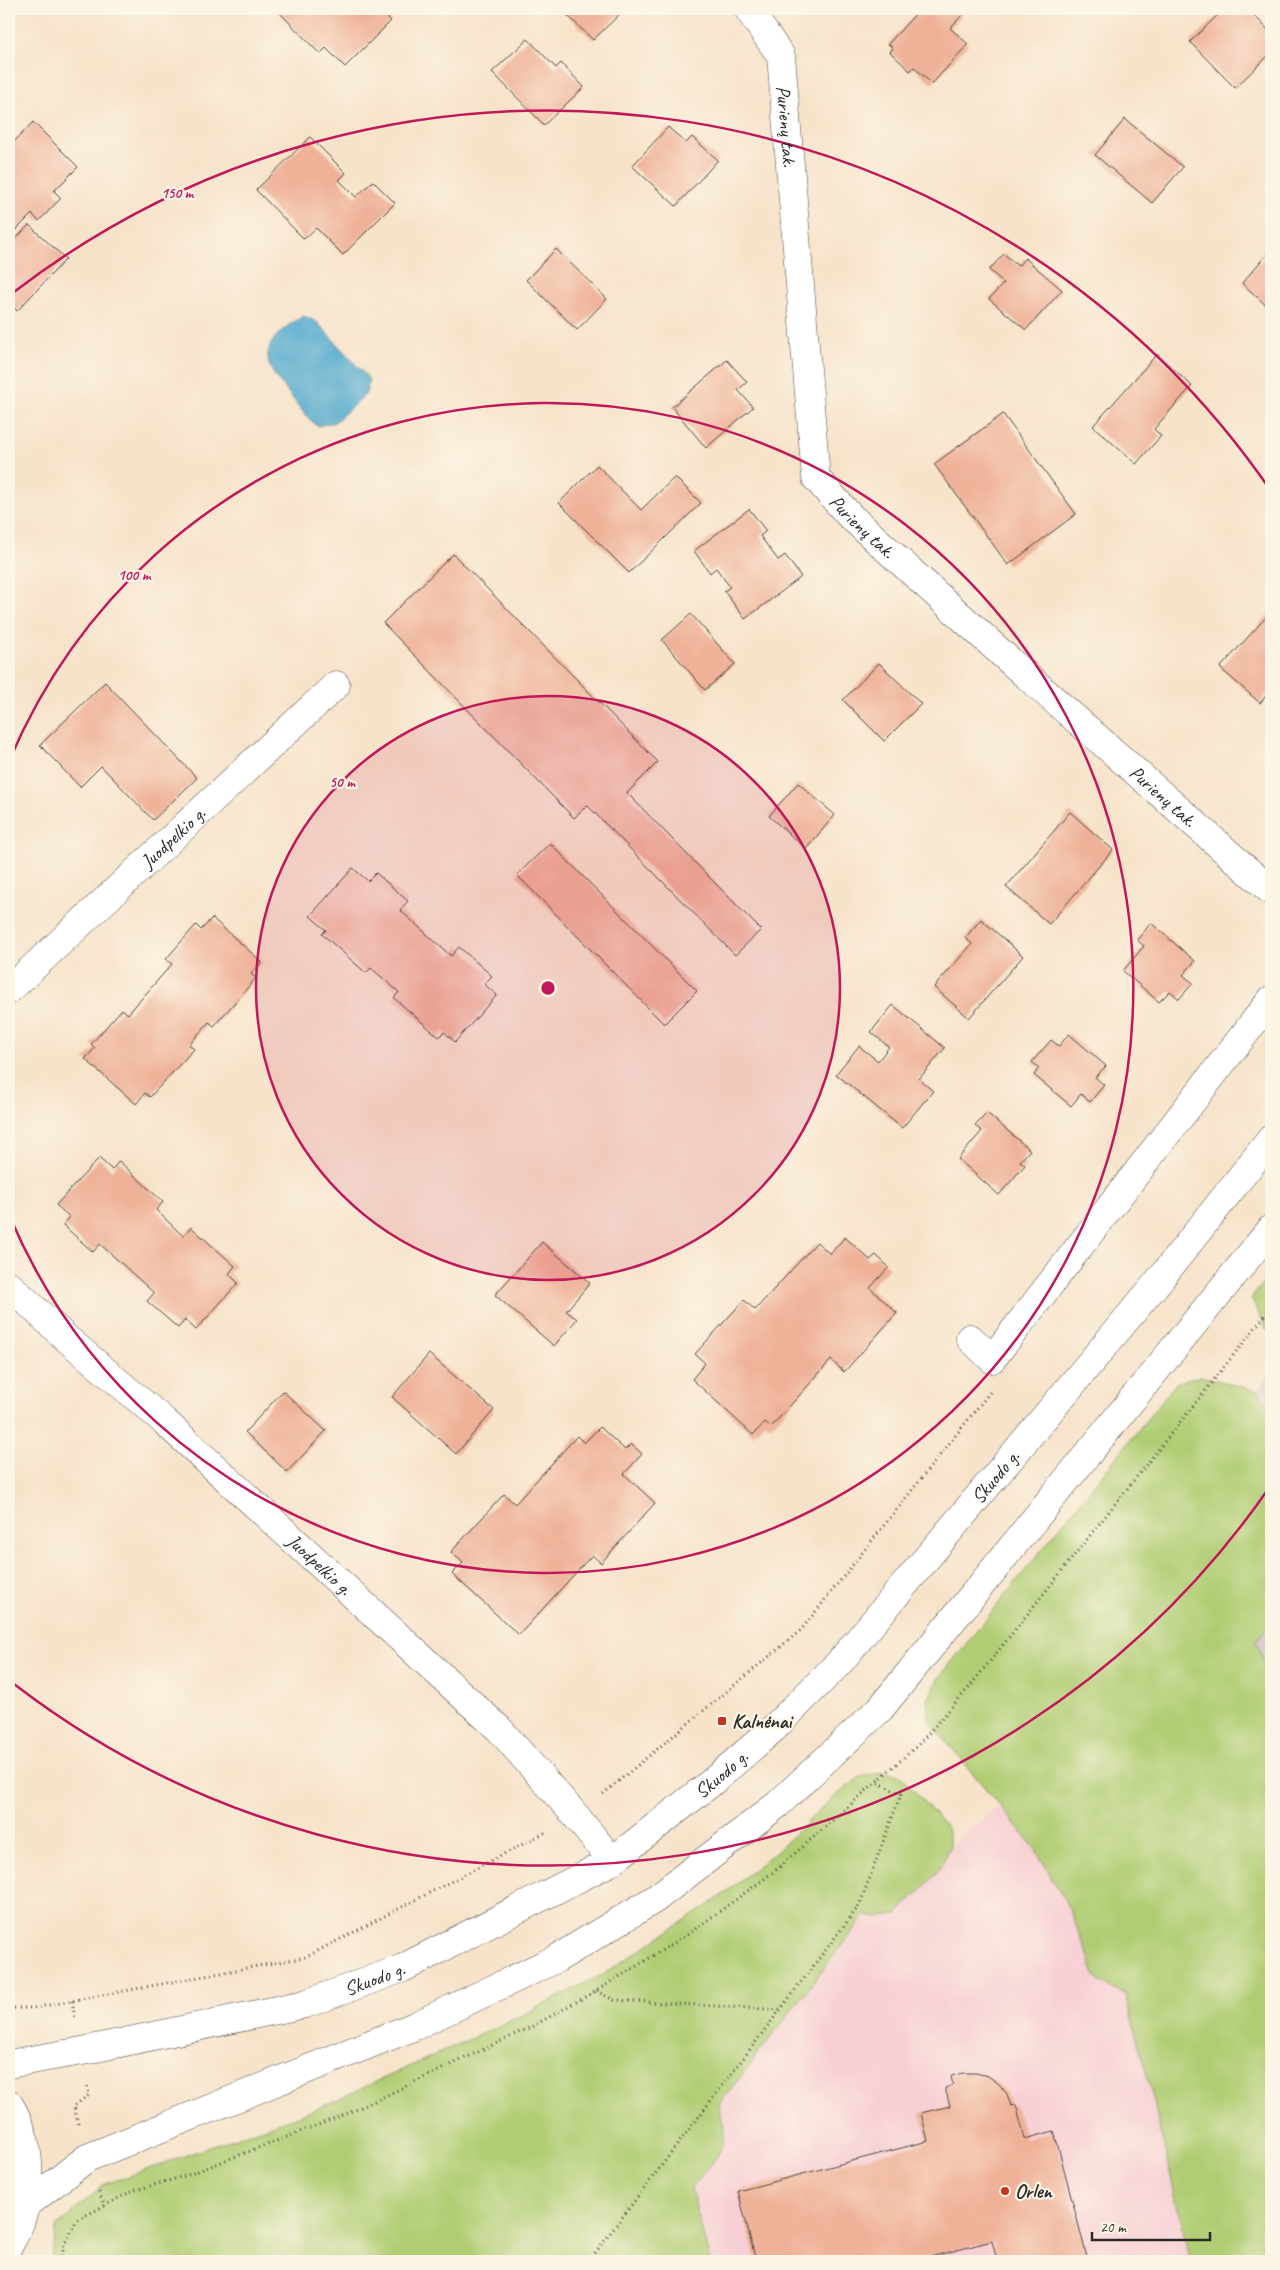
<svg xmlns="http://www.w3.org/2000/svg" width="1280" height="2270" font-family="Caveat,sans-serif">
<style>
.built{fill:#f7cfd4}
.industrial{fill:#d2bdc8}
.green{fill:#b0cd73;stroke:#6e7c4f}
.water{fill:#50a8cd;stroke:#3e6a7c}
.building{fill:#efb299}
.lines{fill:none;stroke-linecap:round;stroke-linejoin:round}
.minor-casing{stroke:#4a4743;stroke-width:29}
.major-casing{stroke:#4a4743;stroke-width:29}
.path{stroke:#4a4743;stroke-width:3;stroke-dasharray:1 4;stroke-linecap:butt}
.minor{stroke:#fff;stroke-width:28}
.major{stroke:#fff;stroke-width:28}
.ring{fill:none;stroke:#c2185b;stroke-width:2.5}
.poi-dot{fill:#c8321e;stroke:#fcf5e5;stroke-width:2}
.labels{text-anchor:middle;stroke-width:4.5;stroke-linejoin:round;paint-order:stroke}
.street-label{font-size:20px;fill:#2b2b2b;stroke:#fcf5e5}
.poi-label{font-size:20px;font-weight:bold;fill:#2b2b2b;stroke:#fcf5e5;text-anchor:start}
.centre{fill:#c2185b;stroke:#fcf5e5;stroke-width:2.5}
.ring-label{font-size:15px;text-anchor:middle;font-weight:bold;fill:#c2185b;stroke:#fcf5e5;stroke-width:4.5;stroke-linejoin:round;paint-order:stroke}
</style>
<rect width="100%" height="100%" fill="#fcf5e5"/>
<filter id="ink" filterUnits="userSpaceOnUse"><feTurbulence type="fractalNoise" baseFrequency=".02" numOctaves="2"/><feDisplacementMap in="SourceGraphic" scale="10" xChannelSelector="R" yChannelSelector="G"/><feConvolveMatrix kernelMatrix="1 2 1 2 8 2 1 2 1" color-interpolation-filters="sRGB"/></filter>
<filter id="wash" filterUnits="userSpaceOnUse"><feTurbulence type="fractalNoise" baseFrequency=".0096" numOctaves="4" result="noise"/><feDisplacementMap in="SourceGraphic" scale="20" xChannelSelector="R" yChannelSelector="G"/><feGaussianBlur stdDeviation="1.12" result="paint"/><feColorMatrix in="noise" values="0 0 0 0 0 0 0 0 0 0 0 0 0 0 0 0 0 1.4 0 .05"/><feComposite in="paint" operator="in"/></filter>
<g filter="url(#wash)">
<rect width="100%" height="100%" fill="#f7e3ca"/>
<path class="built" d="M999 1805 1035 1848 1069 1908 1094 1971 1100 1982 1125 1994 1152 2094 1190 2261H710L691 2189 722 2149 725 2136 724 2121 718 2107 865 1914 881 1917 939 1871 950 1847Z"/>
<path class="industrial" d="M1271 1373V1410L1258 1391Z
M1271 1622V1676L1256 1641Z"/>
<path class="green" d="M1271 1273V1331L1266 1328 1251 1299Z
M1201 1376 1258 1391 1271 1410V1622L1256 1641 1271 1676V2261H1190L1152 2094 1125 1994 1100 1982 1094 1971 1069 1908 1035 1848 929 1721 927 1702 938 1679 1176 1383Z
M883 1772 900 1775 947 1828 950 1847 939 1871 897 1914 881 1917 865 1915 718 2106C734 2150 716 2155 691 2189L710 2261H51L56 2228 103 2185 314 2110 525 2014 603 1974 716 1900 774 1853 833 1798 860 1777Z"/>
<path class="water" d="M304 316 317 322 369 379 366 394 335 422 317 426C305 416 296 403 287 391 279 381 268 370 268 357 267 338 290 323 304 316Z"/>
<g id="blocks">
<path class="building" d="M276 9H379L391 21 345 67 326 48 320 54Z
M561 9H625L593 40Z
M920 9H959L964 13 950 28 968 44 932 84 914 67 910 71 890 52 893 48 888 44Z
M1224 9H1248L1271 33V53L1235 88 1190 42Z
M528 39 556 68 561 63 584 87 544 125 492 72Z
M1125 119 1183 167 1152 203 1095 155Z
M33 122 78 167 54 191 61 198 39 221 32 214 9 237V139L13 143Z
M668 127 686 143 692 137 718 160 676 206 632 166Z
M310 137 346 173 339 180 356 197 373 181 395 203 343 255 316 228 304 239 256 190Z
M29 225 66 259 17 311 9 303V246Z
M556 249 607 299 577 330 526 280Z
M1004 254 1018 266 1025 258 1062 290 1026 330 989 299 1004 283 989 270Z
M1267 254 1271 258V310L1242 283Z
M1157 354 1192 386 1154 429 1161 436 1136 464 1093 426Z
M727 360 747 382 738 390 753 407 706 448 672 407Z
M1003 414 1076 514 1008 565 934 464Z
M597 465 641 510 675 477 701 503 629 573 559 503Z
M749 509 766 531 760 536 778 560 785 555 801 577 745 619 724 591 730 587 716 568 710 573 694 551Z
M453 554 658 762 627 793 761 930 735 955 587 805 574 818 383 623Z
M691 614 735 664 705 690 662 640Z
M1268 615 1271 618V690L1260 703 1220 668Z
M879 663 921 704 884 741 843 700Z
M105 682 197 778 153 820 101 766 80 787 40 745Z
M798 783 835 815 806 849 769 816Z
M1070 812 1113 850 1049 924 1006 887Z
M550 843 697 991 664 1024 517 875Z
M353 868 368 881 376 873 408 901 400 910 451 956 459 947 492 976 484 984 497 995 455 1042 444 1032 439 1037 394 998 399 992 371 968 366 973 322 934 326 930 310 916Z
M212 918 262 962 251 974 256 978 214 1026 209 1022 189 1045 194 1049 150 1097 145 1093 136 1104 85 1059 95 1048 91 1044 122 1009 128 1014 172 964 166 959 196 925 201 930Z
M981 919 1023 956 969 1018 934 987 972 944 965 938Z
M1151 923 1195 961 1183 975 1193 983 1179 999 1170 991 1159 1002 1123 971 1144 946 1137 940Z
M893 1005 945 1048 919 1079 933 1091 902 1128 836 1074 859 1046 878 1061 889 1047 871 1032Z
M1069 1034 1106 1066 1095 1077 1104 1085 1090 1102 1081 1094 1071 1106 1034 1075 1039 1068 1032 1062 1051 1040 1059 1046Z
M987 1113 1030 1150 1020 1161 1025 1165 999 1195 958 1159 982 1131 975 1126Z
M99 1158 112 1170 119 1161 163 1202 156 1210 183 1236 191 1227 235 1266 229 1274 238 1283 196 1330 185 1320 178 1328 147 1301 154 1293 100 1244 93 1252 63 1225 70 1217 56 1205Z
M845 1237 870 1260 876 1255 889 1267 870 1288 897 1313 844 1372 831 1360 771 1427 765 1422 753 1435 692 1379 705 1363 695 1354 744 1300 755 1310 817 1242 830 1254Z
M542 1242 590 1283 566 1311 577 1319 554 1346 495 1295Z
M429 1354 494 1410 456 1454 392 1397Z
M283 1391 326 1431 287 1472 245 1432Z
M600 1427 625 1450 631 1444 642 1454 624 1474 655 1503 601 1563 592 1555 519 1635 452 1574 463 1563 451 1552 504 1494 515 1504 577 1436 584 1443Z
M963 2073H976L988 2076 999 2084 1007 2094 1011 2106 1016 2105 1025 2139 1054 2131 1088 2261H997L992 2241 915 2261H756L738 2191 928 2141 921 2113 950 2106 945 2088 953 2085 951 2076Z"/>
</g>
</g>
<g filter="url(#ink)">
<use href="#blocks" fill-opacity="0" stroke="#4a4743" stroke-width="1"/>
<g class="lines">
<defs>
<g id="minor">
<path id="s1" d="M748 9 781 56 816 478 849 515 1010 661 1271 891"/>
<path id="s2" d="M9 990 336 685"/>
<path id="s3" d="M9 1285 66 1338 164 1421 499 1729 576 1816 612 1861"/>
<path d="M970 1338 992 1359 1271 1000"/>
</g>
<g id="major">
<path id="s4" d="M9 2064 82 2051 305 2004 403 1968 612 1861 712 1782 773 1729 839 1663 1156 1284 1271 1139"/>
<path d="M9 2104C35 2146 35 2203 9 2245"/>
<path d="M26 2205 87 2158 415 2026 558 1958 655 1899 777 1805 880 1709 1271 1229"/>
</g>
</defs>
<use href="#minor" class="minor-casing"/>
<use href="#major" class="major-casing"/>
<path class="path" d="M603 1794 801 1630 990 1392
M596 1991 614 2000 780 2010
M72 2001 75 2019
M9 2008H33L306 1957 546 1832
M78 2124 74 2106 89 2095 87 2084
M99 2192 105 2206
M61 2261 64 2245 77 2220 132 2191 185 2176 349 2113 533 2026 596 1991 687 1935 775 1871 918 1745 971 1685 1271 1308
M589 2261 859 1906 901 1794 877 1782"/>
<use href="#minor" class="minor"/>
<use href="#major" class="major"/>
</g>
</g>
<circle cx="548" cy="988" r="292" fill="#c2185b" fill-opacity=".12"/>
<g class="ring">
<circle cx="548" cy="988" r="292"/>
<path d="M10 759A585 585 0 1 1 10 1217"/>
<path d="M1271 1485A877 877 0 0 1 14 1684M14 292A877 877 0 0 1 1271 491"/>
</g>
<g class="poi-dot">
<rect x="717" y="1716" width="10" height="10" rx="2.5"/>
<circle cx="1005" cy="2191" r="5"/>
</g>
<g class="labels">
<g class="street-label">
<text dy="7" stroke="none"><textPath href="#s1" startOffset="128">Purienų tak.</textPath></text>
<text dy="7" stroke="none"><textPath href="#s1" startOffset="548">Purienų tak.</textPath></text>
<text dy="7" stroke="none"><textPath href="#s1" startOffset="952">Purienų tak.</textPath></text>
<text dy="7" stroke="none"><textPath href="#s2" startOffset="224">Juodpelkio g.</textPath></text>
<text dy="7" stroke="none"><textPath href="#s4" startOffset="1186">Skuodo g.</textPath></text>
<text dy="7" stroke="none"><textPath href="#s3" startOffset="418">Juodpelkio g.</textPath></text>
<text dy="7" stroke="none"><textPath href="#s4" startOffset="781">Skuodo g.</textPath></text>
<text dy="7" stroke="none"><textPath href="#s4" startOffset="376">Skuodo g.</textPath></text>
</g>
<g class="poi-label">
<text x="732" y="1728">Kalnėnai</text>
<text x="1015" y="2198">Orlen</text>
</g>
</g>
<circle cx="548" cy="988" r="8" class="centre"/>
<g class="ring-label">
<text x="177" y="198">150 m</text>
<text x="134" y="580">100 m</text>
<text x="342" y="787">50 m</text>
</g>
<rect width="1280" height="2270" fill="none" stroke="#fcf5e5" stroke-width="30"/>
<path d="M1092 2232v8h118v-8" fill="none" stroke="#2b2b2b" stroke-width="2.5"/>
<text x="1100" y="2232" font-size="15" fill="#2b2b2b" stroke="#fcf5e5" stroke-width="4" paint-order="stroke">20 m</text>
</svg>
